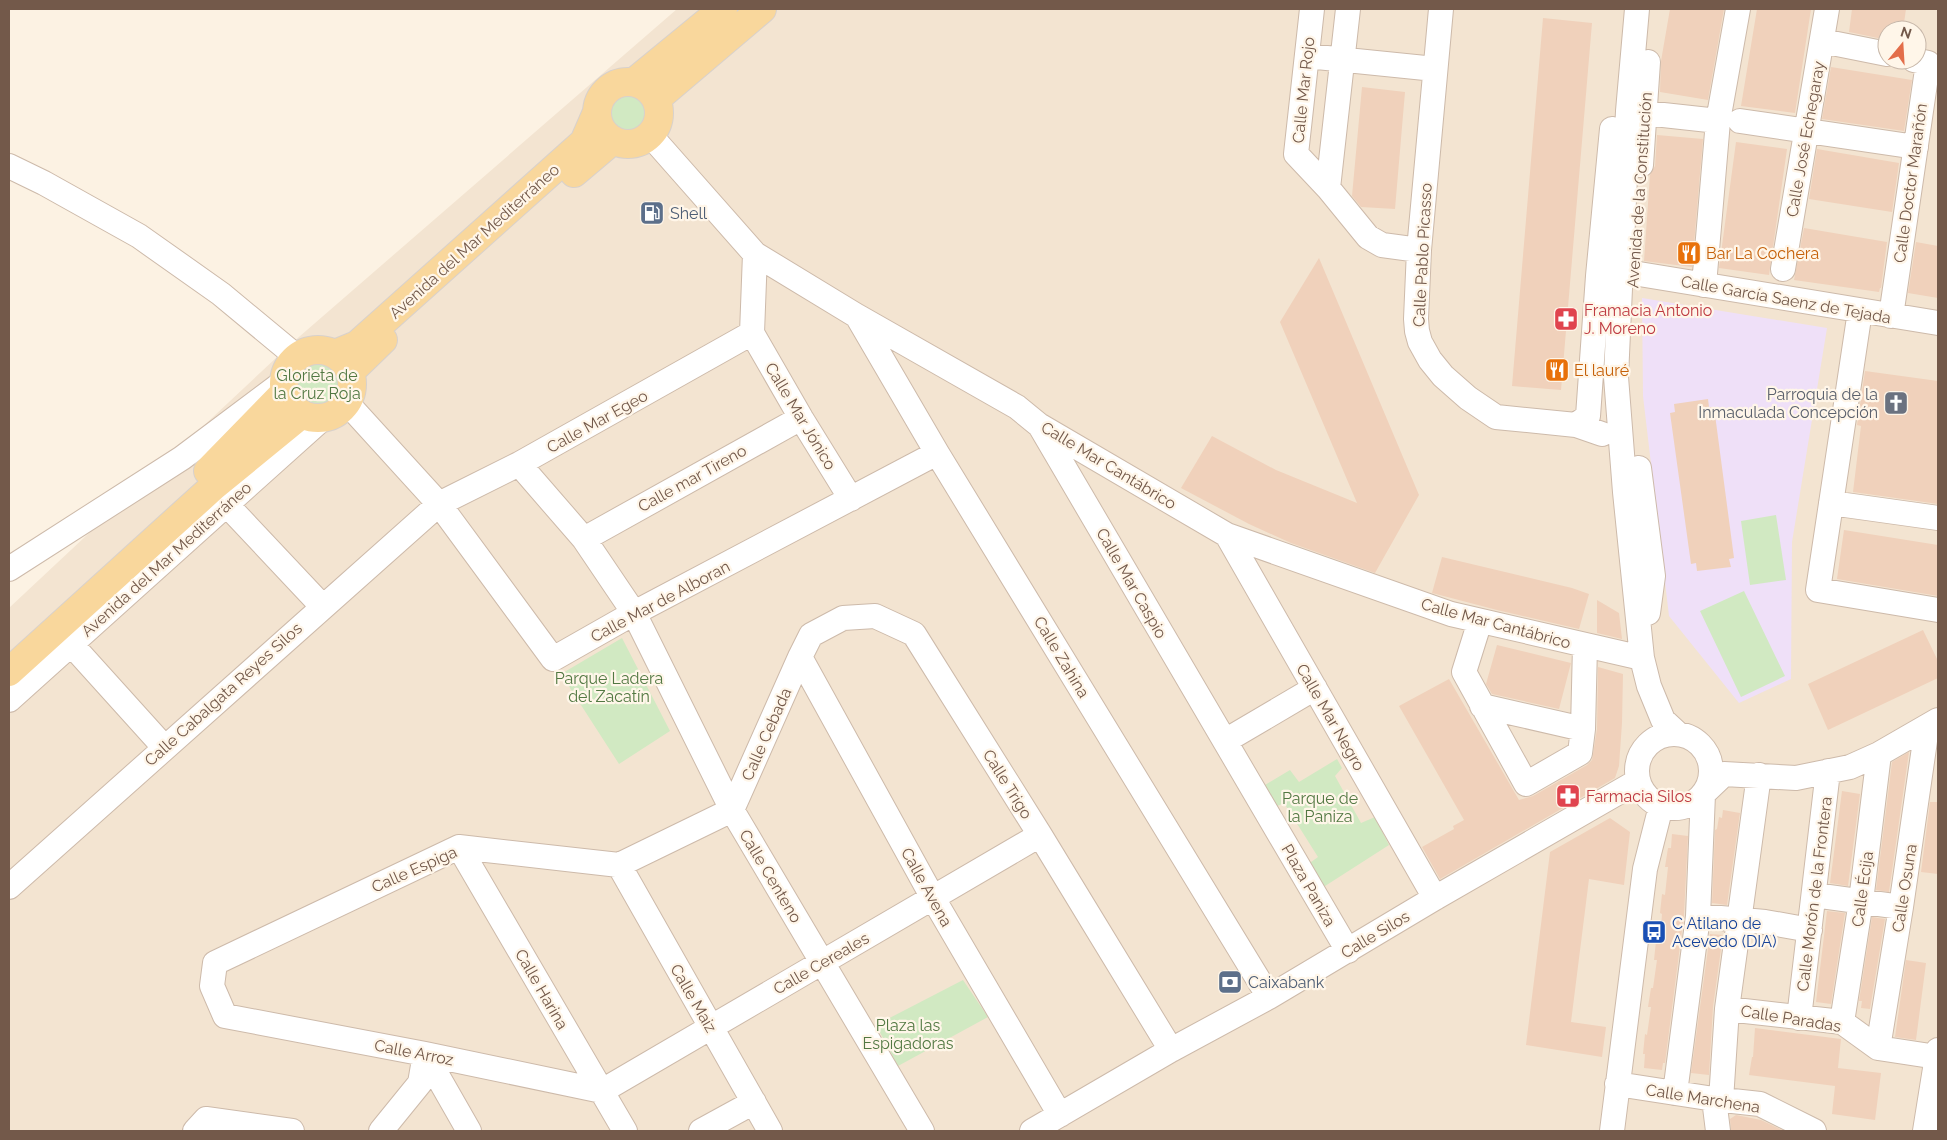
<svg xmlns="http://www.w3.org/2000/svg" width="1947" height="1140" font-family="Raleway,sans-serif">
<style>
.residential{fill:#f3e4d1;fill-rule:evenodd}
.education{fill:#efe0f8}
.green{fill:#d1e9c2}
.building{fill:#f0d1bb}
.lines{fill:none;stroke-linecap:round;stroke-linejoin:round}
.minor-casing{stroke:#cdbaaa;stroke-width:26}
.major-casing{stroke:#d8d1cc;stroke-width:30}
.minor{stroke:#fff;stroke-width:24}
.major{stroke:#f9d79c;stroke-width:28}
.labels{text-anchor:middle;stroke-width:4.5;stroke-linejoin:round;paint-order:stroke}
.street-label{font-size:16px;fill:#73594a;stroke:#fff6e9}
.service-label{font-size:16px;fill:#4e5e75;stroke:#fff6e9;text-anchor:start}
.food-label{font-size:16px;fill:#c56008;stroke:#fff6e9;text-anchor:start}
.health-label{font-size:16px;fill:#be3a42;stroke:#fff6e9;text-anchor:start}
.park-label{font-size:16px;fill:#527842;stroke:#fff6e9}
.worship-label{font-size:16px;fill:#5b616d;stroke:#fff6e9;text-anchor:end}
.transit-label{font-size:16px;fill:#164399;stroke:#fff6e9;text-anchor:start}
</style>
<rect width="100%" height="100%" fill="#fcf2e3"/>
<path class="residential" d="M677 9H1938V1131H9V608L292 343ZM1887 30H1917V60H1887Z"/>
<path class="education" d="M1642 298 1827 328 1792 542 1791 679 1739 703 1669 616 1643 396Z"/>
<path class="green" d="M606 114a23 23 0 1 1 46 0a23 23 0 1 1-46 0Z
M294 385a23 23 0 1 1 46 0a23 23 0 1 1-46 0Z
M1776 515 1786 580 1750 585 1741 521Z
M1744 591 1785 676 1741 697 1700 611Z
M622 638 670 731 619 764 561 674Z
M1337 759 1342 768 1335 776 1361 823 1375 817 1389 845 1322 888 1307 865 1318 857 1284 803 1273 808 1260 788 1290 770 1299 782Z
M963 980 988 1017 898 1066 876 1025Z"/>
<path class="building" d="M1670 9H1724L1708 100 1660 92 1661 61Z
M1757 9H1811L1795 113 1741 106Z
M1852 9H1906L1903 30H1887V40L1849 32Z
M1543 18 1592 23 1561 390 1512 386Z
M1831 67 1912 80 1904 131 1822 119Z
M1362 87 1405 92 1395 209 1361 207 1352 196Z
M1657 135 1703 139 1692 267 1644 261 1650 175 1655 166Z
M1736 142 1787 149 1769 275 1719 268Z
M1817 149 1899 163 1892 212 1809 199Z
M1804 228 1887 242 1881 288H1880L1879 292 1794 280Z
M1916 242 1938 246V298L1908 293Z
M1319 258 1419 495 1375 573 1291 543 1249 524 1181 488 1212 436 1276 470 1357 503 1280 322Z
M1865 371 1938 381V504L1853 492 1861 426 1857 425Z
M1708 399 1709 407H1714L1734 558 1729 559 1731 567 1697 571 1696 563 1691 564 1670 413 1675 412 1674 404Z
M1844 530 1938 545V596L1837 579Z
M1442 557 1572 588 1589 594 1579 629 1497 610 1432 593Z
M1597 600 1619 613 1622 639 1597 633Z
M1923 630 1938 661V678L1828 730 1808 684Z
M1497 645 1571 663 1559 709 1492 694 1486 684Z
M1598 667 1623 674 1622 723 1619 766 1615 778 1440 879 1422 847 1454 829 1453 826 1464 820 1399 706 1449 679 1519 800 1533 796 1587 765 1592 760 1597 729Z
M1909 752 1889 892 1876 890 1892 762Z
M1842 791 1860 794 1848 886 1830 883Z
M1930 802H1938V874L1921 872Z
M1723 810 1740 813 1727 905 1712 903 1715 830 1717 829 1719 817 1722 818Z
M1610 818 1630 832 1624 885 1589 879 1571 1022 1606 1027 1602 1057 1526 1045 1550 852Z
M1672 834 1688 836 1684 915 1665 1063H1663L1662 1070 1644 1068 1645 1054H1643L1645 1034 1647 1035 1651 1007H1648L1651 988H1653L1657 960H1654L1656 941 1659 942 1661 928 1662 914 1660 913 1662 894 1665 895 1668 867H1665L1668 848H1671Z
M1827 911 1845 913 1831 1004 1816 1002Z
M1872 917 1885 919 1870 1009 1861 1008 1862 1001H1859Z
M1710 934 1723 935 1713 1007 1709 1075 1691 1073Z
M1906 960 1926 963 1916 1040 1895 1037Z
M1755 1028 1841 1039 1838 1068 1881 1073 1875 1120 1832 1114 1835 1086 1749 1075 1752 1057H1753Z
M1736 1115 1761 1120 1784 1131H1731L1730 1119Z"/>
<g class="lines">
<defs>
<path id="minor" d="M1312 9 1296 154 1328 188 1368 237 1382 245 1419 250
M1441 9 1419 250 1416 319 1417 331 1420 342 1430 360 1443 376 1468 398 1496 417 1576 425 1602 434
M1637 9 1628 111 1616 377 1625 492 1642 658 1649 686 1663 720 1677 733
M1822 41 1887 54
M1307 56 1435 69
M1645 113 1718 121
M1740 121 1916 147
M650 135 755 254 857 316 1017 407 1039 425 1227 535 1451 614 1642 658
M1641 165 1648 62
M9 166 44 183 139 236 221 294 297 357
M1328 188 1348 9
M1783 269 1827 9
M1633 273 1938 323
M1704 285 1718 121 1738 9
M1860 311 1818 590 1938 610
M857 316 937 453 1269 997
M1891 316 1928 63 1914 60
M752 333 801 418 851 499
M752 333 755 254
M347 403 439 504 553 659 634 613 937 453
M1576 425 1588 416 1598 276 1612 129
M1040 426 1348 951
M519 464 584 539 634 613 732 810 922 1131
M1639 468 1653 576 1648 613
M1831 503 1938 518
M227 505 322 606
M1227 535 1435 898
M584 539 801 418
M9 569 182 458 282 383
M1480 621 1464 672 1526 784 1580 753 1583 729 1585 646
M71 644 164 747
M800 657 933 898 1060 1115
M9 700 324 417
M1482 706 1583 729
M1637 771a37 37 0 1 1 74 0a37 37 0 1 1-74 0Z
M1225 741 1315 688
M1040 835 602 1091 425 1054 225 1016 212 986 215 963 459 847 619 865 732 810 800 657 811 635 843 618 875 616 914 634 1040 835 1171 1050
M459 847 625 1131
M619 865 770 1131
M9 887 439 504 519 464 752 333
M1814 895 1901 907
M1698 916 1765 922 1810 930
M1727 1009 1842 1022 1878 1048 1937 1057
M1799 1018 1828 771
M1842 1022 1861 901 1879 754
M1878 1048 1901 907 1927 727
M425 1054 469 1131
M1617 1084 1714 1099 1760 1104 1814 1131
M1675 1093 1698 916 1703 794 1724 774 1796 778 1850 767 1879 754 1938 720
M1714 1099 1718 1131
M1721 1100 1727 1009 1759 775
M195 1131 206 1119 292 1131
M381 1131 420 1083 425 1054
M701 1131 754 1102
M1032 1131 1171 1050 1269 997 1435 898 1638 781
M1612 1131 1645 869 1661 806
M1925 1131 1938 1050"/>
<path id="major" d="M634 82 723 9
M597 113a31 31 0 1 1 62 0a31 31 0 1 1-62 0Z
M656 99 762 9
M574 173 613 140
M284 384a34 34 0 1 1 68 0a34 34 0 1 1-68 0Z
M335 354 357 345 584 142 597 112
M350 372 383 340
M208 471 285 392
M9 672 214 486 302 414"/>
</defs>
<use href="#minor" class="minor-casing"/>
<use href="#major" class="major-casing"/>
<use href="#minor" class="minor"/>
<use href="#major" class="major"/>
</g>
<defs>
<symbol id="fuel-square" viewBox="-11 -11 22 22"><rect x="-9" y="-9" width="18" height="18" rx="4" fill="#5c6f8a" stroke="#fff6e9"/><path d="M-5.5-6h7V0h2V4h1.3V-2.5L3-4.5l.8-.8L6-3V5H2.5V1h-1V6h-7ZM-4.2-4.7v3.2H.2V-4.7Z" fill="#fff"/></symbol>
<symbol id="restaurant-square" viewBox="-11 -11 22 22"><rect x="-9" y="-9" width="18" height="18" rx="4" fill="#e8710a" stroke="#fff6e9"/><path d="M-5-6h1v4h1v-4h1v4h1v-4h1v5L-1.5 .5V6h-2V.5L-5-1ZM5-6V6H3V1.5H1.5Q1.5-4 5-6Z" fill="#fff"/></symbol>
<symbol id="pharmacy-square" viewBox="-11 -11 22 22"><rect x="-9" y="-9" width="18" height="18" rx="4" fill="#e0444e" stroke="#fff6e9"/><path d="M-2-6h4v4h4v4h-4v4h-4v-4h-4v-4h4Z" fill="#fff"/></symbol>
<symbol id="church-square" viewBox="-11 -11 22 22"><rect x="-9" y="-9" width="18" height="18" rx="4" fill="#6b7280" stroke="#fff6e9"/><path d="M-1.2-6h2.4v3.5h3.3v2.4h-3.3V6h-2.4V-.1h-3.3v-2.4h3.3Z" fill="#fff"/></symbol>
<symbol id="bus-square" viewBox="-11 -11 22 22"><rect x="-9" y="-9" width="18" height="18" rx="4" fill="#1a4fb4" stroke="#fff6e9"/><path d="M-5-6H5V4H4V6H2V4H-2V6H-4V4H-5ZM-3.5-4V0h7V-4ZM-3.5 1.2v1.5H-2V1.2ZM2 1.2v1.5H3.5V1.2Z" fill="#fff"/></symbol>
<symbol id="bank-square" viewBox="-11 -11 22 22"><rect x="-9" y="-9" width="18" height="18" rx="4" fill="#5c6f8a" stroke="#fff6e9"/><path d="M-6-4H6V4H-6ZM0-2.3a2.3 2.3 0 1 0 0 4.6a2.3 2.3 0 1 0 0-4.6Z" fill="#fff"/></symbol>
</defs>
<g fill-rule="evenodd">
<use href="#fuel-square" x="638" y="199" width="28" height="28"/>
<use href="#restaurant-square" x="1675" y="239" width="28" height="28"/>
<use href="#pharmacy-square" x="1552" y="305" width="28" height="28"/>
<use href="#restaurant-square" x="1543" y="356" width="28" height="28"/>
<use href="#church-square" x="1882" y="389" width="28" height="28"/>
<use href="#pharmacy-square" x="1554" y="782" width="28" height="28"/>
<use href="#bus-square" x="1640" y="918" width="28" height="28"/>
<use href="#bank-square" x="1216" y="968" width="28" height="28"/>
</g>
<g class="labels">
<g class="street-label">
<text transform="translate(1303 90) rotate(-84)" y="6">Calle Mar Rojo</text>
<text transform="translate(1805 139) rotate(-80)" y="6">Calle José Echegaray</text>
<text transform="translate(1910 183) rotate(-82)" y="6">Calle Doctor Marañón</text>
<text transform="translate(1639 190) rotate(-86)" y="6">Avenida de la Constitución</text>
<text transform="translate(474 241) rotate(-42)" y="6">Avenida del Mar Mediterráneo</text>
<text transform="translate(1422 255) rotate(-87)" y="6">Calle Pablo Picasso</text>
<text transform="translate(1786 299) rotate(10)" y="6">Calle García Saenz de Tejada</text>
<text transform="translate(801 416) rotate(59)" y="6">Calle Mar Jónico</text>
<text transform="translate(597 421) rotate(-29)" y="6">Calle Mar Egeo</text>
<text transform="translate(1109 465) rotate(31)" y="6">Calle Mar Cantábrico</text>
<text transform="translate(692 478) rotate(-29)" y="6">Calle mar Tireno</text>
<text transform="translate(166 559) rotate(-42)" y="6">Avenida del Mar Mediterráneo</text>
<text transform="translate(1132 583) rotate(60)" y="6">Calle Mar Caspio</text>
<text transform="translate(660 601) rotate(-28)" y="6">Calle Mar de Alboran</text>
<text transform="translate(1496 623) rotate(15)" y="6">Calle Mar Cantábrico</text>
<text transform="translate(1062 657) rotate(59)" y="6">Calle Zahina</text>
<text transform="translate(223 694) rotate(-42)" y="6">Calle Cabalgata Reyes Silos</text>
<text transform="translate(1331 717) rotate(60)" y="6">Calle Mar Negro</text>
<text transform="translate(766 734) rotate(-66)" y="6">Calle Cebada</text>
<text transform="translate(1008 784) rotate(58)" y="6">Calle Trigo</text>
<text transform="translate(414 869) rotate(-24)" y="6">Calle Espiga</text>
<text transform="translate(771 876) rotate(59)" y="6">Calle Centeno</text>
<text transform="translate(1309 885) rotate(60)" y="6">Plaza Paniza</text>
<text transform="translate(927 887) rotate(61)" y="6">Calle Avena</text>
<text transform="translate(1904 888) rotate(-81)" y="6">Calle Osuna</text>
<text transform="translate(1862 889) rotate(-82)" y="6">Calle Écija</text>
<text transform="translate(1814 894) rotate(-83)" y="6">Calle Morón de la Frontera</text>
<text transform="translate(1375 934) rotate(-31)" y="6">Calle Silos</text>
<text transform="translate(821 963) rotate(-30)" y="6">Calle Cereales</text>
<text transform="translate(542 989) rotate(60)" y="6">Calle Harina</text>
<text transform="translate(694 998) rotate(60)" y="6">Calle Maiz</text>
<text transform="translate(1791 1018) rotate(9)" y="6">Calle Paradas</text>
<text transform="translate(414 1052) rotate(11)" y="6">Calle Arroz</text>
<text transform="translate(1703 1098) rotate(9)" y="6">Calle Marchena</text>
</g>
<g class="service-label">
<text x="670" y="219">Shell</text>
<text x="1248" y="988">Caixabank</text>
</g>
<g class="food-label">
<text x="1706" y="259">Bar La Cochera</text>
<text x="1574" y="376">El lauré</text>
</g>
<g class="health-label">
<text x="1584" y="316">Framacia Antonio<tspan x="1584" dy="18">J. Moreno</tspan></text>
<text x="1586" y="802">Farmacia Silos</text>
</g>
<g class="park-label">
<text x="317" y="381">Glorieta de<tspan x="317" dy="18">la Cruz Roja</tspan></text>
<text x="609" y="684">Parque Ladera<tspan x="609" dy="18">del Zacatín</tspan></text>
<text x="1320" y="804">Parque de<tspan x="1320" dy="18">la Paniza</tspan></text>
<text x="908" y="1031">Plaza las<tspan x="908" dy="18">Espigadoras</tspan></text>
</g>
<g class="worship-label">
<text x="1878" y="400">Parroquia de la<tspan x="1878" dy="18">Inmaculada Concepción</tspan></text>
</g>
<g class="transit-label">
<text x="1672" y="929">C Atilano de<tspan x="1672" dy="18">Acevedo (DIA)</tspan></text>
</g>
</g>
<rect width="1947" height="1140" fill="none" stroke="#73594a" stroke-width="20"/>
<g transform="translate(1902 45) rotate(18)"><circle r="24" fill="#fff6e9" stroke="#c7b7a9"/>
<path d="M0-4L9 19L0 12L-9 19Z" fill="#e36e4a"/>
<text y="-8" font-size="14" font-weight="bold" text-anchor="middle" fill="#73594a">N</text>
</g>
</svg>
